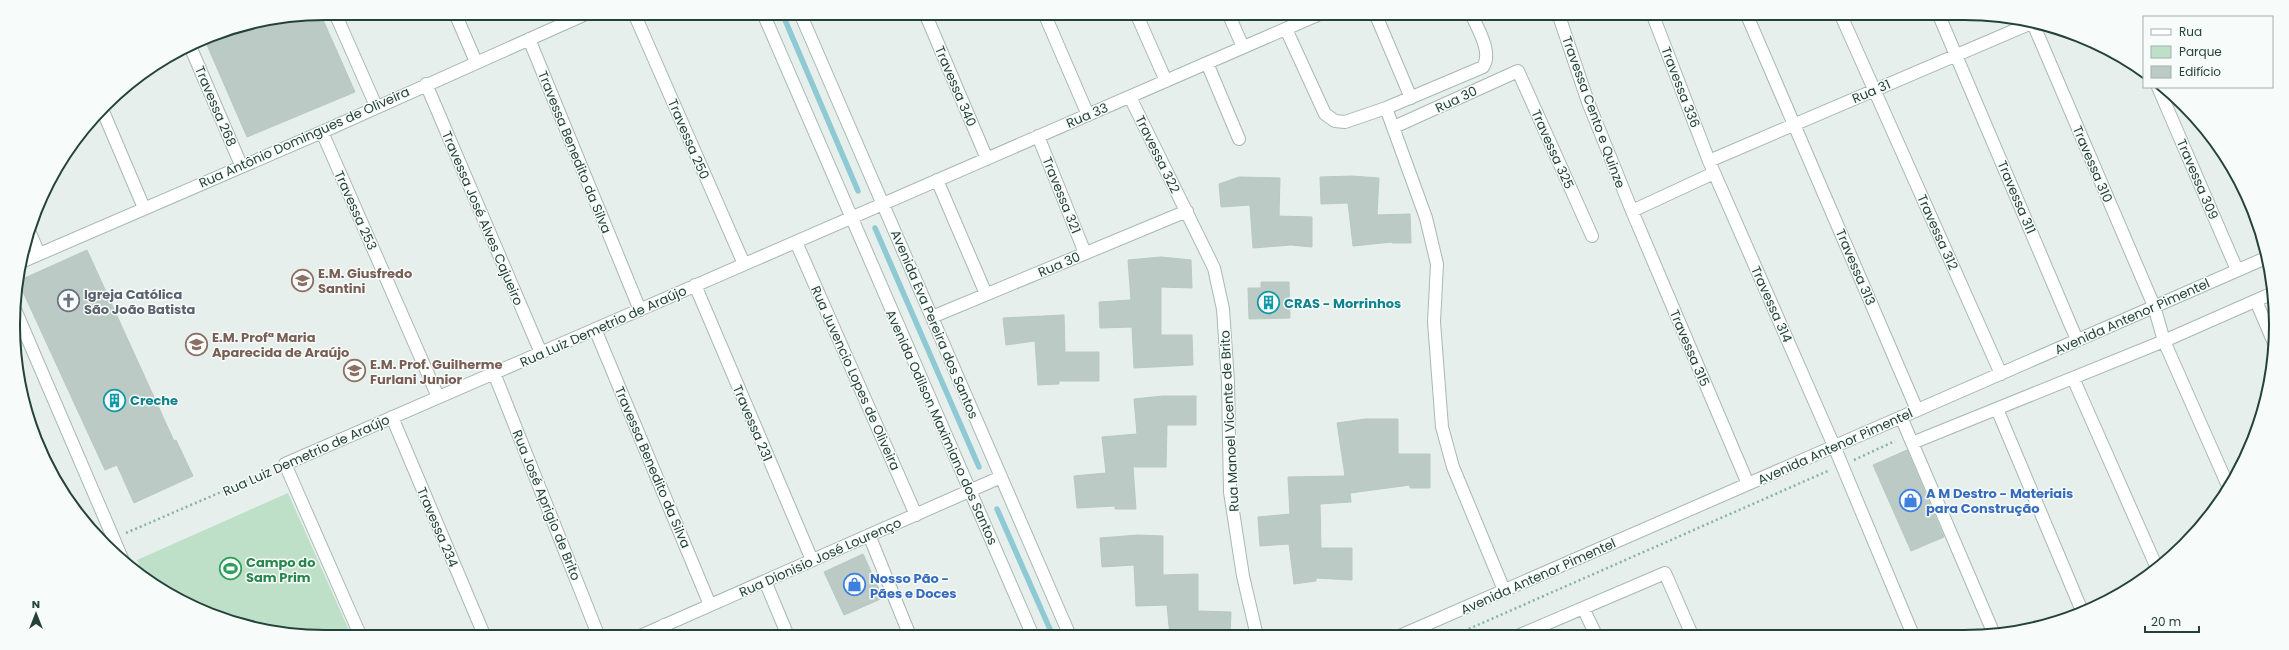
<svg xmlns="http://www.w3.org/2000/svg" width="2289" height="650" font-family="Poppins,sans-serif">
<style>
.green{fill:#bfe0c8}
.lines{fill:none;stroke-linecap:round;stroke-linejoin:round}
.stream{stroke:#8ec9d4;stroke-width:5.5}
.building{fill:#bbcac4;stroke:#b8c9c2}
.minor-casing{stroke:#a8b8b2;stroke-width:14}
.path{stroke:#86b3a5;stroke-width:2.5;stroke-dasharray:2 3;stroke-linecap:butt}
.minor{stroke:#fff;stroke-width:12}
.labels{text-anchor:middle;stroke-width:3;stroke-linejoin:round;paint-order:stroke}
.street-label{font-size:13px;fill:#24423a;stroke:#f7fbf9}
.education-label{font-size:13px;font-weight:bold;fill:#785e54;stroke:#f7fbf9;text-anchor:start}
.worship-label{font-size:13px;font-weight:bold;fill:#5b616d;stroke:#f7fbf9;text-anchor:start}
.culture-label{font-size:13px;font-weight:bold;fill:#0d838f;stroke:#f7fbf9;text-anchor:start}
.shop-label{font-size:13px;font-weight:bold;fill:#366cbe;stroke:#f7fbf9;text-anchor:start}
.leisure-label{font-size:13px;font-weight:bold;fill:#27864d;stroke:#f7fbf9;text-anchor:start}
.rim{fill:none;stroke:#24423a;stroke-width:2}
</style>
<rect width="100%" height="100%" fill="#e6efeb"/>
<path class="green" d="M288 493 352 637H325L264 631 169 595 145 578 137 560Z"/>
<g class="lines">
<path class="stream" d="M782 13 858 191
M875 228 979 467
M997 509 1053 636"/>
</g>
<path class="building" d="M320 13 355 92 247 137 204 38 264 19Z
M1352 176 1379 178 1377 215 1410 214 1411 243H1392V242L1353 246 1348 203 1321 204 1320 177Z
M1239 177 1280 178 1279 216 1312 217V247L1291 245 1253 248 1250 205 1221 207 1219 184Z
M87 250 174 441 176 440 193 476 134 503 117 465 105 470 18 281Z
M1161 257 1191 260 1192 288 1161 287V335H1192L1193 365 1134 368 1132 327 1100 328 1099 302 1131 300 1128 260Z
M1261 282H1289L1290 318 1249 319 1248 288H1261Z
M1064 315 1065 352H1099V381H1059V384L1038 385 1035 341 1006 345 1003 318Z
M1163 396H1196V425H1167L1166 467H1133L1136 509H1115V506L1077 508 1074 476 1106 473 1102 437 1137 434 1134 399Z
M1365 419H1398V454H1430V488H1410V485L1350 493 1351 502 1320 504 1321 548H1352V580L1316 578V581L1294 584 1289 544 1260 546 1258 517 1290 514 1288 477 1345 476 1337 423Z
M1907 450 1944 537 1911 551 1873 465Z
M1138 535 1163 536V575L1198 574V611L1231 612 1230 636H1170L1167 605 1136 606 1134 565 1102 567 1100 538Z
M863 554 883 598 844 615 824 572Z"/>
<g class="lines">
<defs>
<path id="minor" d="M335 13 376 106
M455 13 476 62
M634 13 744 264
M763 13 1033 636
M800 13 1070 636
M925 13 987 159
M1044 13 1088 115
M1136 13 1166 81
M1228 13 1243 47
M1375 13 1411 98
M1558 13 1588 102 1632 211 1748 484
M1652 13 1709 161 1834 446 1913 635
M1746 13 1917 410
M1840 13 2001 374
M1938 13 2077 340
M2032 21 2154 306 2164 341 2229 488
M1286 29 1325 114 1335 121 1345 122 1386 108 1483 67C1493 52 1477 28 1471 13
M529 39 640 310
M190 46 241 165
M1207 63 1239 139
M426 84 541 353
M2158 87 2237 270
M1130 97 1214 268 1223 309 1228 382 1230 492 1243 576 1257 636
M1386 108 1426 218 1437 264 1434 322 1442 427 1453 467 1504 590
M102 109 144 208
M1394 127 1518 71 1592 236
M322 132 438 397
M1038 136 1085 253
M1709 161 2034 22
M937 180 986 294
M1632 211 1714 173
M29 231 39 254
M796 242 916 515
M21 262 322 132 588 13
M695 285 812 560
M2256 301 2274 343
M14 307 124 563
M932 317 1187 211
M595 329 710 605
M494 373 599 637
M2073 378 2157 568
M1997 409 2082 611
M392 417 485 637
M1901 417 1994 634
M1912 443 2164 341 2273 293
M869 535 910 636
M765 581 788 636
M1583 608 1596 635
M664 625 669 636
M1402 635 2268 257
M1520 635 1665 573 1692 635
M361 637 285 464 1322 13
M638 637 1001 477"/>
</defs>
<use href="#minor" class="minor-casing"/>
<path class="path" d="M1854 460 1895 441
M126 533 272 470
M1455 635 1830 470"/>
<use href="#minor" class="minor"/>
</g>
<defs>
<symbol id="school-ring" viewBox="-11 -11 22 22"><circle r="9.5" fill="#f7fbf9" stroke="#8d6e63" stroke-width="1.5"/><path d="M0-5L7-2L0 1L-7-2ZM-4 1L0 2.5L4 1V4Q0 6-4 4Z" fill="#8d6e63"/></symbol>
<symbol id="church-ring" viewBox="-11 -11 22 22"><circle r="9.5" fill="#f7fbf9" stroke="#6b7280" stroke-width="1.5"/><path d="M-1.2-6h2.4v3.5h3.3v2.4h-3.3V6h-2.4V-.1h-3.3v-2.4h3.3Z" fill="#6b7280"/></symbol>
<symbol id="building-ring" viewBox="-11 -11 22 22"><circle r="9.5" fill="#f7fbf9" stroke="#0f9aa8" stroke-width="1.5"/><path d="M-4-6H4V6H1V3H-1V6H-4ZM-2.5-4.3h1.7v1.8h-1.7ZM.8-4.3h1.7v1.8H.8ZM-2.5-1h1.7V.8h-1.7ZM.8-1h1.7V.8H.8Z" fill="#0f9aa8"/></symbol>
<symbol id="shop-ring" viewBox="-11 -11 22 22"><circle r="9.5" fill="#f7fbf9" stroke="#3f7fe0" stroke-width="1.5"/><path d="M-5-2.5h2.3a2.7 3.5 0 0 1 5.4 0H5L5.5 6h-11ZM-1.5-2.5h3a1.5 2.3 0 0 0-3 0Z" fill="#3f7fe0"/></symbol>
<symbol id="stadium-ring" viewBox="-11 -11 22 22"><circle r="9.5" fill="#f7fbf9" stroke="#2e9e5b" stroke-width="1.5"/><path d="M0-5a6.5 5 0 1 0 0 10a6.5 5 0 1 0 0-10ZM-3.5-1.8h7v3.6h-7Z" fill="#2e9e5b"/></symbol>
</defs>
<g fill-rule="evenodd">
<use href="#school-ring" x="290" y="268" width="25" height="25"/>
<use href="#church-ring" x="56" y="288" width="25" height="25"/>
<use href="#building-ring" x="1256" y="290" width="25" height="25"/>
<use href="#school-ring" x="184" y="332" width="25" height="25"/>
<use href="#school-ring" x="342" y="358" width="25" height="25"/>
<use href="#building-ring" x="102" y="388" width="25" height="25"/>
<use href="#shop-ring" x="1898" y="488" width="25" height="25"/>
<use href="#stadium-ring" x="218" y="556" width="25" height="25"/>
<use href="#shop-ring" x="842" y="572" width="25" height="25"/>
</g>
<g class="labels">
<g class="street-label">
<text transform="translate(956 86) rotate(67)" y="5">Travessa 340</text>
<text transform="translate(1681 87) rotate(69)" y="5">Travessa 336</text>
<text transform="translate(1871 91) rotate(-23)" y="5">Rua 31</text>
<text transform="translate(1456 99) rotate(-25)" y="5">Rua 30</text>
<text transform="translate(216 106) rotate(67)" y="5">Travessa 268</text>
<text transform="translate(1594 112) rotate(70)" y="5">Travessa Cento e Quinze</text>
<text transform="translate(1087 115) rotate(-23)" y="5">Rua 33</text>
<text transform="translate(304 137) rotate(-24)" y="5">Rua Antônio Domingues de Oliveira</text>
<text transform="translate(689 139) rotate(67)" y="5">Travessa 250</text>
<text transform="translate(1553 149) rotate(66)" y="5">Travessa 325</text>
<text transform="translate(575 152) rotate(68)" y="5">Travessa Benedito da Silva</text>
<text transform="translate(1158 154) rotate(64)" y="5">Travessa 322</text>
<text transform="translate(2093 164) rotate(67)" y="5">Travessa 310</text>
<text transform="translate(2198 179) rotate(67)" y="5">Travessa 309</text>
<text transform="translate(1062 195) rotate(68)" y="5">Travessa 321</text>
<text transform="translate(2017 197) rotate(67)" y="5">Travessa 311</text>
<text transform="translate(356 210) rotate(66)" y="5">Travessa 253</text>
<text transform="translate(483 218) rotate(67)" y="5">Travessa José Alves Cajueiro</text>
<text transform="translate(1938 232) rotate(66)" y="5">Travessa 312</text>
<text transform="translate(1059 264) rotate(-23)" y="5">Rua 30</text>
<text transform="translate(1856 267) rotate(67)" y="5">Travessa 313</text>
<text transform="translate(1772 304) rotate(66)" y="5">Travessa 314</text>
<text transform="translate(2132 316) rotate(-24)" y="5">Avenida Antenor Pimentel</text>
<text transform="translate(935 324) rotate(67)" y="5">Avenida Eva Pereira dos Santos</text>
<text transform="translate(603 326) rotate(-24)" y="5">Rua Luiz Demetrio de Araújo</text>
<text transform="translate(1690 348) rotate(67)" y="5">Travessa 315</text>
<text transform="translate(856 378) rotate(66)" y="5">Rua Juvencio Lopes de Oliveira</text>
<text transform="translate(1229 421) rotate(-93)" y="5">Rua Manoel Vicente de Brito</text>
<text transform="translate(753 423) rotate(67)" y="5">Travessa 231</text>
<text transform="translate(942 427) rotate(66)" y="5">Avenida Odilson Maximiano dos Santos</text>
<text transform="translate(1835 446) rotate(-24)" y="5">Avenida Antenor Pimentel</text>
<text transform="translate(306 455) rotate(-24)" y="5">Rua Luiz Demetrio de Araújo</text>
<text transform="translate(653 467) rotate(67)" y="5">Travessa Benedito da Silva</text>
<text transform="translate(547 505) rotate(68)" y="5">Rua José Aprigio de Brito</text>
<text transform="translate(438 527) rotate(67)" y="5">Travessa 234</text>
<text transform="translate(820 557) rotate(-24)" y="5">Rua Dionisio José Lourenço</text>
<text transform="translate(1538 576) rotate(-24)" y="5">Avenida Antenor Pimentel</text>
</g>
<g class="education-label">
<text x="318" y="278">E.M. Giusfredo<tspan x="318" dy="15">Santini</tspan></text>
<text x="212" y="342">E.M. Profª Maria<tspan x="212" dy="15">Aparecida de Araújo</tspan></text>
<text x="370" y="369">E.M. Prof. Guilherme<tspan x="370" dy="15">Furlani Junior</tspan></text>
</g>
<g class="worship-label">
<text x="84" y="299">Igreja Católica<tspan x="84" dy="15">São João Batista</tspan></text>
</g>
<g class="culture-label">
<text x="1284" y="308">CRAS - Morrinhos</text>
<text x="130" y="405">Creche</text>
</g>
<g class="shop-label">
<text x="1926" y="498">A M Destro - Materiais<tspan x="1926" dy="15">para Construção</tspan></text>
<text x="870" y="583">Nosso Pão -<tspan x="870" dy="15">Pães e Doces</tspan></text>
</g>
<g class="leisure-label">
<text x="246" y="567">Campo do<tspan x="246" dy="15">Sam Prim</tspan></text>
</g>
</g>
<path d="M0 0H2289V650H0ZM325 20H1964A305 305 0 0 1 2269 325V325A305 305 0 0 1 1964 630H325A305 305 0 0 1 20 325V325A305 305 0 0 1 325 20Z" fill="#f7fbf9" fill-rule="evenodd"/>
<path class="rim" d="M325 20H1964A305 305 0 0 1 2269 325V325A305 305 0 0 1 1964 630H325A305 305 0 0 1 20 325V325A305 305 0 0 1 325 20Z"/>
<rect x="2143" y="16" width="130" height="72" fill="#f7fbf9" stroke="#a3b1ad"/>
<rect x="2151" y="29" width="20" height="6" fill="#ffffff" stroke="#a3b1ad"/>
<text x="2179" y="36" font-size="12" fill="#24423a">Rua</text>
<rect x="2151" y="46" width="20" height="12" fill="#bfe0c8" stroke="#a3b1ad"/>
<text x="2179" y="56" font-size="12" fill="#24423a">Parque</text>
<rect x="2151" y="66" width="20" height="12" fill="#bbcac4" stroke="#a3b1ad"/>
<text x="2179" y="76" font-size="12" fill="#24423a">Edifício</text>
<g transform="translate(36 614)" stroke="#f7fbf9" stroke-width="3" paint-order="stroke">
<path d="M0-3L7 15L0 10L-7 15Z" fill="#24423a"/>
<text y="-6" font-size="11" font-weight="bold" text-anchor="middle" fill="#24423a">N</text>
</g>
<path d="M2145 626v6h54v-6" fill="none" stroke="#24423a" stroke-width="2"/>
<text x="2151" y="626" font-size="12" fill="#24423a" stroke="#f7fbf9" stroke-width="3" paint-order="stroke">20 m</text>
</svg>
